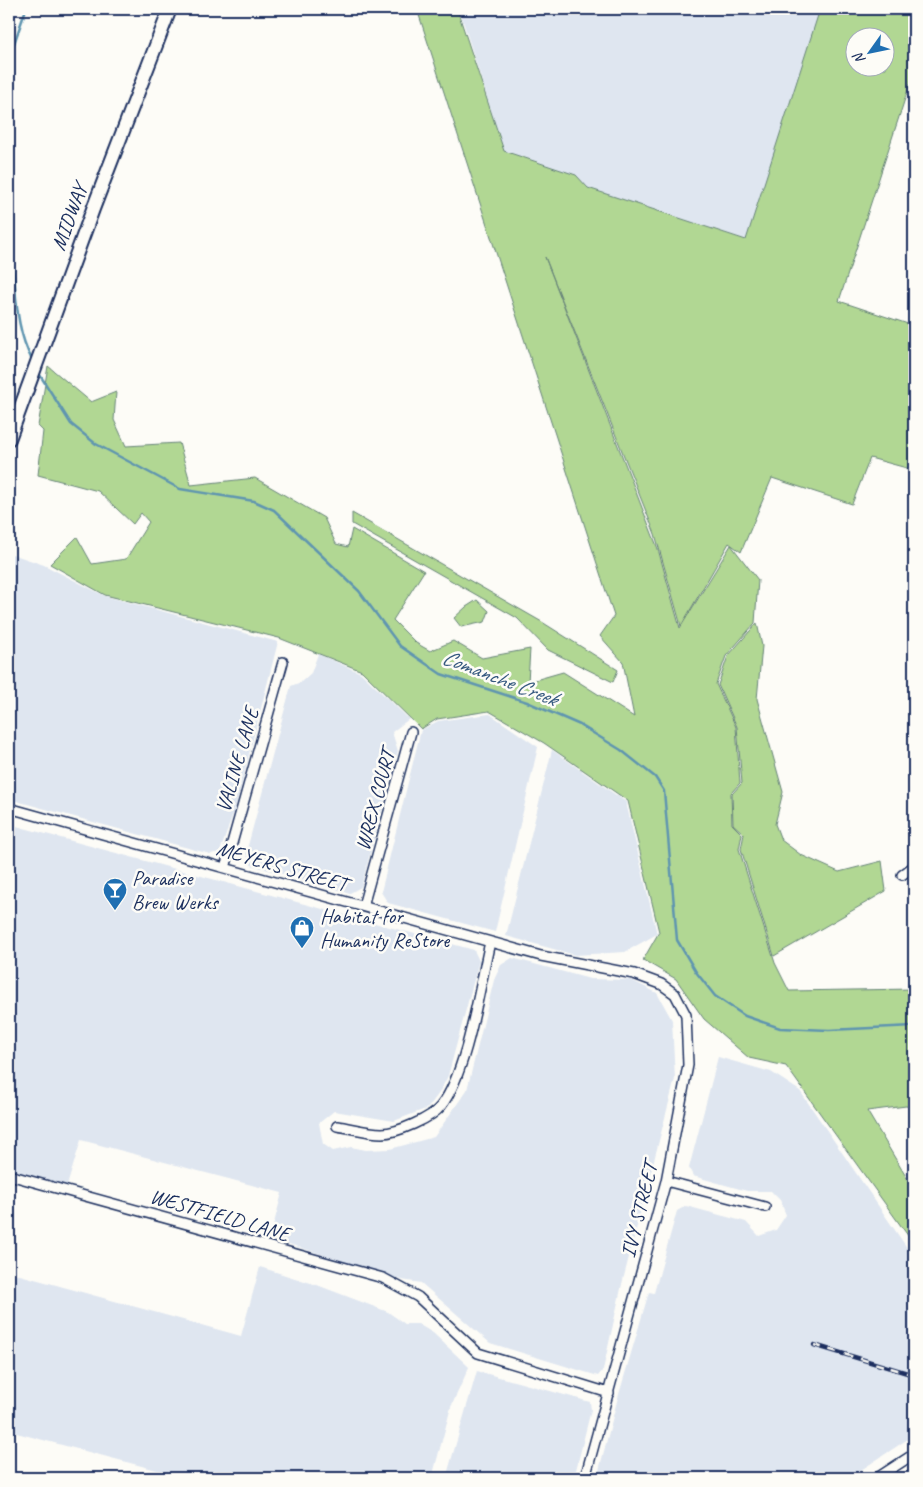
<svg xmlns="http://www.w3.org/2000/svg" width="923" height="1487" font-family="Caveat,sans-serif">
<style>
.built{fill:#dfe6f0}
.green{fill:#b1d793;stroke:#668378;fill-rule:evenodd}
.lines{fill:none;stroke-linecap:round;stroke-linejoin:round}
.stream{stroke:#5e95b0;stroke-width:2.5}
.minor-casing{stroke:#1b2f5e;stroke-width:12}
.secondary-casing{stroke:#1b2f5e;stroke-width:16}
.minor{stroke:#fdfcf7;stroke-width:9}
.secondary{stroke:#fdfcf7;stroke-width:12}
.rail-casing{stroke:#1b2f5e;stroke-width:4.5}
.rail{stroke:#fdfcf7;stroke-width:2.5;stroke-dasharray:8;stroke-linecap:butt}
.labels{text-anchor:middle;stroke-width:5;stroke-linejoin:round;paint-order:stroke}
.street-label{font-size:21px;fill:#1b2f5e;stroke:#fdfcf7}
.poi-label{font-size:21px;fill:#1b2f5e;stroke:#fdfcf7;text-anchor:start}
.water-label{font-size:22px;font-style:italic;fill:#375a80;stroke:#fdfcf7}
</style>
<rect width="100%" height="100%" fill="#fdfcf7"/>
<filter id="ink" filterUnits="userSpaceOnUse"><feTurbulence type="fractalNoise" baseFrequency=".02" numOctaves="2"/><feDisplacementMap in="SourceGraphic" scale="10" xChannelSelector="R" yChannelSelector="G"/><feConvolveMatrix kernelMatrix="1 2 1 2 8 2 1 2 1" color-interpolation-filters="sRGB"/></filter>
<g filter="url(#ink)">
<path class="built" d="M459 9H820L747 240 587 188 575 175 504 151Z
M9 553 44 565 105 596 278 642 236 805 220 852 210 854 9 799Z
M318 654 361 673 409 719 392 732 398 751 361 887 350 893 251 865 246 853 291 686 301 682 311 673Z
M490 714 538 747 495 932 388 903 381 892 421 730 438 721Z
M552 750 626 802 657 934 625 952 575 955 506 936Z
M9 824 474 950 479 961 448 1076 439 1093 428 1108 394 1121 334 1111 319 1123 323 1144 333 1151 351 1147 366 1150 390 1149 434 1137 467 1090 494 980 501 965 512 958 590 979 631 980 657 993 672 1020 675 1079 622 1284 603 1370 598 1376 490 1343 421 1283 402 1280 270 1238 282 1193 81 1140 66 1189 9 1173Z
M718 1057 771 1072 800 1091 914 1258V1435L849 1478H597L617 1401 649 1292 654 1293 677 1211 686 1206 746 1222 759 1236 776 1230 786 1215 780 1200 771 1191H747L693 1176 689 1168Z
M260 1267 317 1285 388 1312 405 1324H418L433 1333 469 1367 451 1407 432 1478H362L343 1474 341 1478H187L9 1431V1272L241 1336Z
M477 1371 590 1402 591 1410 574 1478H446Z"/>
<path class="green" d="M417 9H457L504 151 576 175 588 188 746 240 820 9H914V71L839 301 914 326V470L870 458 852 504 772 478 741 552 729 543 681 626 655 534 545 257 658 549 680 628 731 545 758 580 755 623 726 656 716 684 736 727 740 783 731 793 732 824 742 834 739 849 775 963 789 991 914 989V1108L906 1106 867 1111 914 1190V1244L786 1066 749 1058 704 1019 676 979 643 960 659 932 628 801 544 743 489 711 437 719 421 729 362 671 279 638 105 595 50 564 77 537 92 564 126 559 149 522 141 513 133 524 98 491 38 475 43 431 38 426 48 366 91 402 116 392 114 420 126 446 179 443 191 485 255 478 324 518 336 544 348 547 352 529 424 571 393 620 416 643 430 651 453 641 482 658 530 649 528 682 563 672 634 717 623 662 600 636 614 616ZM856 38H886V68H856Z
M352 513 542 622 618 670 613 682 548 650 517 618 352 524Z
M477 600 489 611 485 622 461 627 454 618 466 607Z
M757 623 762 646 757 699 783 792 775 824 781 840 801 855 839 872 882 861 886 891 774 956 741 849 744 834 733 824 732 794 742 783 737 727 718 685 728 656Z"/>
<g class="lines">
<path class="stream" d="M9 58 26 9
M9 241C18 282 12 322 32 360
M38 372 71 424 96 444 180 489 254 501 274 510 359 591 400 646 441 674 527 702 580 725 621 750 655 777 664 791 677 940 696 972 715 996 745 1016 780 1028 829 1030 914 1026"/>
<defs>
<path id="minor" d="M9 808 541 956 634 974 661 984 675 994 686 1015 688 1065 666 1181 585 1478
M225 868 283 662
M902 875 914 866
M363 906 411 732
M337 1126C351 1128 368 1133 382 1133 397 1133 432 1118 441 1106 467 1073 480 985 490 942
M9 1175 383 1278 418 1297 478 1353 609 1393
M666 1181 765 1207
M877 1478 914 1454"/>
<path id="secondary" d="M9 439 93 209 170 9"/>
</defs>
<use href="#minor" class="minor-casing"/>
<use href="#secondary" class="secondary-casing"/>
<use href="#minor" class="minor"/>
<use href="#secondary" class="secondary"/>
<defs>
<path id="rail" d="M814 1345 914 1375"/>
</defs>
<use href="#rail" class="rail-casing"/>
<use href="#rail" class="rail"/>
</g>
</g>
<defs>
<symbol id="bar-pin" viewBox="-11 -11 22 30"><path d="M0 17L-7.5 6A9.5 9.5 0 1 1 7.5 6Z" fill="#1f6fb2" stroke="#fdfcf7"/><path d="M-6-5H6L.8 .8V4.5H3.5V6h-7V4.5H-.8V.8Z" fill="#fff"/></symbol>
<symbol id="shop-pin" viewBox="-11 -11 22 30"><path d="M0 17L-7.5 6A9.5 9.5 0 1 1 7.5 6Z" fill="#1f6fb2" stroke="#fdfcf7"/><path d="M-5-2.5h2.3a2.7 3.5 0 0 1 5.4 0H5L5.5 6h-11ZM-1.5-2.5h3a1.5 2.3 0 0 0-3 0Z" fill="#fff"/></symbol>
</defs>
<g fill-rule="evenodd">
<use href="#bar-pin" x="101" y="876" width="28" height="38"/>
<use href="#shop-pin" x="288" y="914" width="28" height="38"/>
</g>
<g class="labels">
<g class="street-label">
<text transform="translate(69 217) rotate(-70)" y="7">MIDWAY</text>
<text transform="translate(237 760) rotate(-74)" y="7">VALINE LANE</text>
<text transform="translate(375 800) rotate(-75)" y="7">WREX COURT</text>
<text transform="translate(282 866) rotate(16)" y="7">MEYERS STREET</text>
<text transform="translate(639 1210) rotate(-76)" y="7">IVY STREET</text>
<text transform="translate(220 1215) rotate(16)" y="7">WESTFIELD LANE</text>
</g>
<g class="poi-label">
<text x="132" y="885">Paradise<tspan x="132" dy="24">Brew Werks</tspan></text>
<text x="320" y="923">Habitat for<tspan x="320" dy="24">Humanity ReStore</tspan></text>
</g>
<g class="water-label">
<text transform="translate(500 677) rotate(21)" y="8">Comanche Creek</text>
</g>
</g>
<rect width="923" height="1487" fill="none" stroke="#fdfcf7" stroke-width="30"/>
<rect x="15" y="15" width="893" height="1457" fill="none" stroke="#1b2f5e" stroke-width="2" filter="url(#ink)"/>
<g transform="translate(870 52) rotate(237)"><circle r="24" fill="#fdfcf7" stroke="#a3aaba"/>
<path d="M0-4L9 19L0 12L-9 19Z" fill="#1f6fb2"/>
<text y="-8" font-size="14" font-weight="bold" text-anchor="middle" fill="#1b2f5e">N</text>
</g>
</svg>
